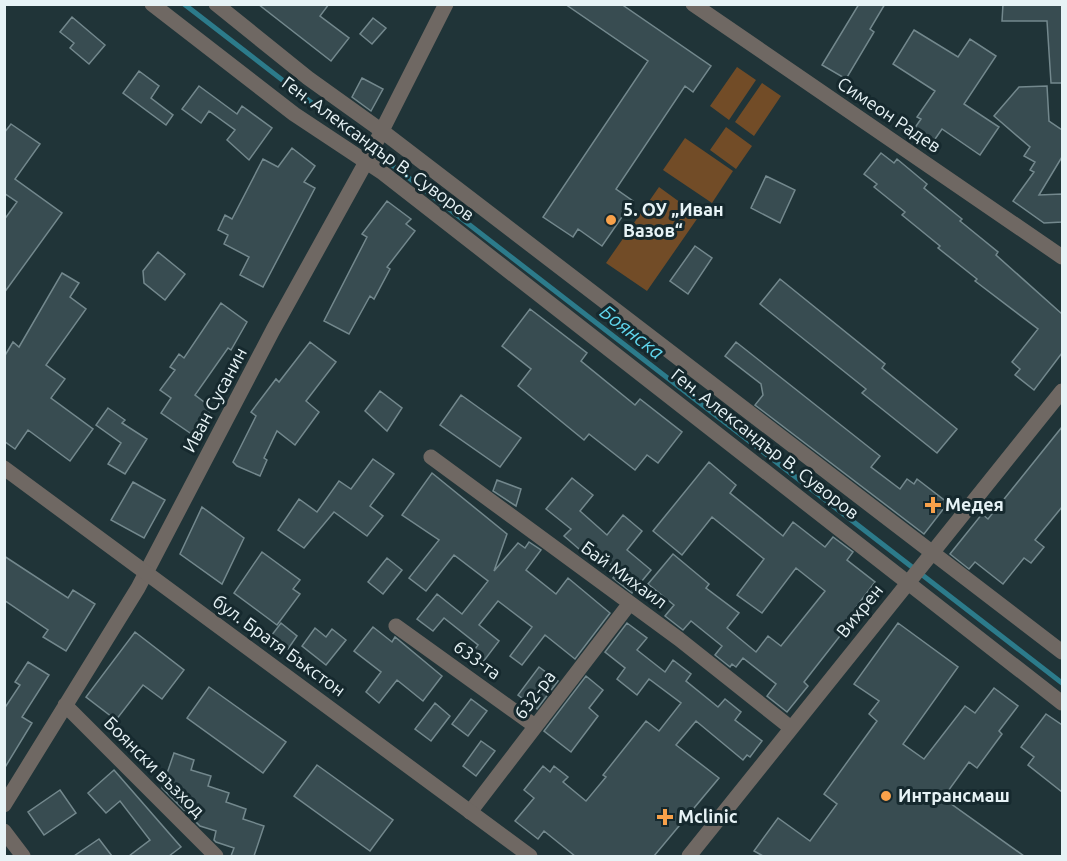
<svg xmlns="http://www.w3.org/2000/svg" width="1067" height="861" font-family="Ubuntu,sans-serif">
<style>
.green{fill:#724c27}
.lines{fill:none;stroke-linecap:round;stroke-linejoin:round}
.stream{stroke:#2c7b8b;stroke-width:5}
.building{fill:#384c51;stroke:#73888d;stroke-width:1.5}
.minor{stroke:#6f6863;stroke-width:15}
.tertiary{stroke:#6f6863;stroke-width:15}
.poi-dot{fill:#f8a14a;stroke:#16292e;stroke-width:2}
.labels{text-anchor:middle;stroke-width:6;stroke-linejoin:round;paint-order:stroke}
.street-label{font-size:18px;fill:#e7f3f6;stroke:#16292e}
.poi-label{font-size:18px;font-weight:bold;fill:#e7f3f6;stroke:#16292e;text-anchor:start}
.water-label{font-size:20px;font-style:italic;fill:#60d5ec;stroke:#16292e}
</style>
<rect width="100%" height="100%" fill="#203438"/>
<path class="green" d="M737 67 756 80 729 120 710 106Z
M762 83 781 96 754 136 735 122Z
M726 127 752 146 736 169 710 150Z
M685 138 733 171 712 203 663 170Z
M659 187 699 216 647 291 606 263Z"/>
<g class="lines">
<path class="stream" d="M184 4 1062 683"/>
</g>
<path class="building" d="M258 4H329L320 16 349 38 331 61Z
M565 4H621L711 66 693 92 685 86 616 189 633 201 602 246 578 229 573 237 543 217 648 61Z
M859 4H885L870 29 874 32 846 79 822 65Z
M1003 4H1062V83H1051L1047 21H1002Z
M72 17 105 45 89 64 70 48 74 43 60 32Z
M373 18 386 28 372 44 360 34Z
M914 30 958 57 970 39 996 56 964 104 999 127 980 155 942 129 933 142 914 129 921 119 917 117 935 91 893 64Z
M139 71 159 86 151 98 173 115 166 125 123 93Z
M362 78 383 89 371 111 352 97Z
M199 86 237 114 242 106 272 128 249 160 227 140 235 130 209 111 201 123 182 109Z
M1047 86 1049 121 1062 130V157L1039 195 1062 194V222L1044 223 1013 201 1034 172 1030 170 1035 162 1024 156 1030 147 994 116 1019 87Z
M11 124 40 144 15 179 62 213 4 293V220L17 202 4 193V133Z
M292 148 315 166 304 182 315 188 263 287 240 275 249 257 224 244 228 235 218 230 225 215 232 219 263 159 278 167Z
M881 153 894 163 897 159 927 184 924 188 962 219 960 221 998 252 996 255 1062 314V353L1034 390 1015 375 1020 369 1012 362 1038 329 975 281 977 279 938 248 940 246 902 215 905 212 874 187 877 184 864 174Z
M766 176 795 190 780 223 751 208Z
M387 201 411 219 406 224 415 231 387 267 390 269 374 299 370 296 349 334 324 321 367 237 362 234Z
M695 246 712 258 688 294 670 281Z
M158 252 185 274 165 300 144 283 143 271Z
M62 273 79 283 70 297 86 309 46 365 65 379 51 398 93 429 70 461 28 430 15 449 4 441V357L13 342 19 347Z
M780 279 885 364 882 368 957 429 937 453 862 393 866 389 760 304Z
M221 303 247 322 231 350 228 348 195 395 212 408 193 435 161 413 171 398 160 390 175 370 170 367 179 354 184 358Z
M530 309 587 353 581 361 635 405 640 399 682 432 658 463 647 455 635 470 589 434 584 440 518 386 531 369 502 346Z
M310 342 336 362 306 401 319 412 295 445 277 431 264 458 267 460 260 476 237 466 233 462 256 416 251 412 276 379 279 382Z
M736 342 880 456 871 467 900 489 907 479 914 484 917 479 948 503 924 534 755 405 763 395 761 384 725 356Z
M380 391 402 408 387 431 365 411Z
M461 395 521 438 500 467 440 425Z
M108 408 125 420 122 423 147 439 125 474 108 464 121 443 96 425Z
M1062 427V507L1035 540 1044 547 1031 563 1024 558 1003 584 975 562 969 569 950 554 982 514 988 519Z
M373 459 394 474 370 506 383 516 367 536 334 512 304 548 278 530 299 499 317 512 339 481 351 489Z
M709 462 736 485 730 493 783 536 793 522 825 547 833 537 853 552 847 560 875 582 854 610 861 616 851 629 848 628 843 632 804 682 808 686 787 712 767 696 776 684 743 658 736 667 732 664 730 667 715 655 722 646 691 621 683 630 665 616 674 605 648 584 673 554 709 584 706 588 739 613 727 628 756 652 768 636 781 646 825 591 796 568 762 613 737 595 764 559 712 517 682 555 653 531Z
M432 473 507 534 494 571 518 543 525 548 529 542 541 550 526 570 556 594 568 578 610 613 575 659 545 635 522 665 510 656 532 627 498 601 479 625 499 641 480 666 469 657 478 645 444 618 433 631 417 619 437 594 462 614 488 581 454 555 426 591 409 578 439 540 402 515Z
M572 478 593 495 580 511 607 535 623 515 642 531 627 550 651 570 632 593 613 578 619 571 591 549 586 555 564 536 571 529 546 509Z
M497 480 521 489 516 506 493 491Z
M133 482 165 500 144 538 111 520Z
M202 507 244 538 222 584 180 554Z
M262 552 300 580 293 589 300 594 277 625 234 593Z
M4 556 68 598 73 590 95 604 66 651 43 637 48 630 4 600Z
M387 558 402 570 383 594 368 582Z
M281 623 297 636 288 649 271 636Z
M627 623 647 638 637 650 665 672 673 660 691 674 686 681 718 707 725 699 741 712 735 720 762 741 750 757 747 755 743 760 696 721 676 745 719 778 654 856H575L544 831 538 839 515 821 534 798 524 790 543 766 550 772 554 766 568 777 563 782 586 801 606 777 603 775 646 721 659 731 681 703 649 679 637 695 617 679 625 668 605 652Z
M898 623 958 667 903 744 924 759 965 706 975 713 994 688 1018 706 999 731 1002 734 977 768 969 762 943 798 1024 856H763L754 851 778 818 810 841 837 804 824 794 877 721 869 714 879 701 854 684Z
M373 627 392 642 395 637 442 676 423 701 397 680 379 703 366 692 381 672 354 651Z
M315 628 326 637 332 629 346 640 326 665 302 646Z
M135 632 184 670 162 699 143 685 116 720 86 697Z
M28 662 49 675 22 717 32 723 4 769V709L20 685 15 682Z
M539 667 558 681 537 709 518 695Z
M586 676 603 690 589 708 598 716 571 752 544 731Z
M209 687 286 742 263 773 187 718Z
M471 699 487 711 468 736 452 724Z
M435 703 450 716 431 741 415 729Z
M1046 714 1062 725V792L1028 765 1034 757 1021 747Z
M481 741 495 751 476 776 463 766Z
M174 753 194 760 191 770 211 776 208 786 229 793 226 802 246 809 243 819 264 826 254 856H231L234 848 216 842 214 840 216 831 200 826 196 822 199 815 184 810 162 788Z
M317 765 393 820 370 851 294 796Z
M114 770 181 847 169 856H129L150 840 120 801 106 813 88 793Z
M60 790 76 813 44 835 28 812Z
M99 839 112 856H74Z"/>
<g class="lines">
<path class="minor" d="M152 4 294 114 383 173 1062 703
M216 4 308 78 382 131 1062 652
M693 4 1062 257
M431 457 679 639 791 728
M396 626 535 726
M65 705 216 856
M4 805 138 588 273 330 366 162 446 4
M470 812 630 603
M4 831 23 856
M689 856 1062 391"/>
<path class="tertiary" d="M4 468 530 856"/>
</g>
<g class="poi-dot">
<circle cx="611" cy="220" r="6"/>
<path d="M930 496h6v6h6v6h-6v6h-6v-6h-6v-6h6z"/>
<circle cx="886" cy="796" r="6"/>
<path d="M662 808h6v6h6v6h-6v6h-6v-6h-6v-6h6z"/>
</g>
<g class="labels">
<g class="street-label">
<text transform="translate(889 115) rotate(34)" y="6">Симеон Радев</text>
<text transform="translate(378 149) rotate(36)" y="6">Ген. Александър В. Суворов</text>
<text transform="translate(215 400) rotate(-62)" y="6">Иван Сусанин</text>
<text transform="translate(765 444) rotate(38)" y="6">Ген. Александър В. Суворов</text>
<text transform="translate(624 575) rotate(36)" y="6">Бай Михаил</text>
<text transform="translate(860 611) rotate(-51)" y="6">Вихрен</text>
<text transform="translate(279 646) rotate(36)" y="6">бул. Братя Бъкстон</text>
<text transform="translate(477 660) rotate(36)" y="6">633-та</text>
<text transform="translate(535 695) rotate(-53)" y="6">632-ра</text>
<text transform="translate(154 767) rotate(45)" y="6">Боянски възход</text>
</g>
<g class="poi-label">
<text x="623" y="216">5. ОУ „Иван<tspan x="623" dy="21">Вазов“</tspan></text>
<text x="945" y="511">Медея</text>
<text x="898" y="802">Интрансмаш</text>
<text x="678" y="823">Mclinic</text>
</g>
<g class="water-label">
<text transform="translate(632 332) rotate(38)" y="7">Боянска</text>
</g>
</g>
<rect width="1067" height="861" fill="none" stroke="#e7f3f6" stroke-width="12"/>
</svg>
